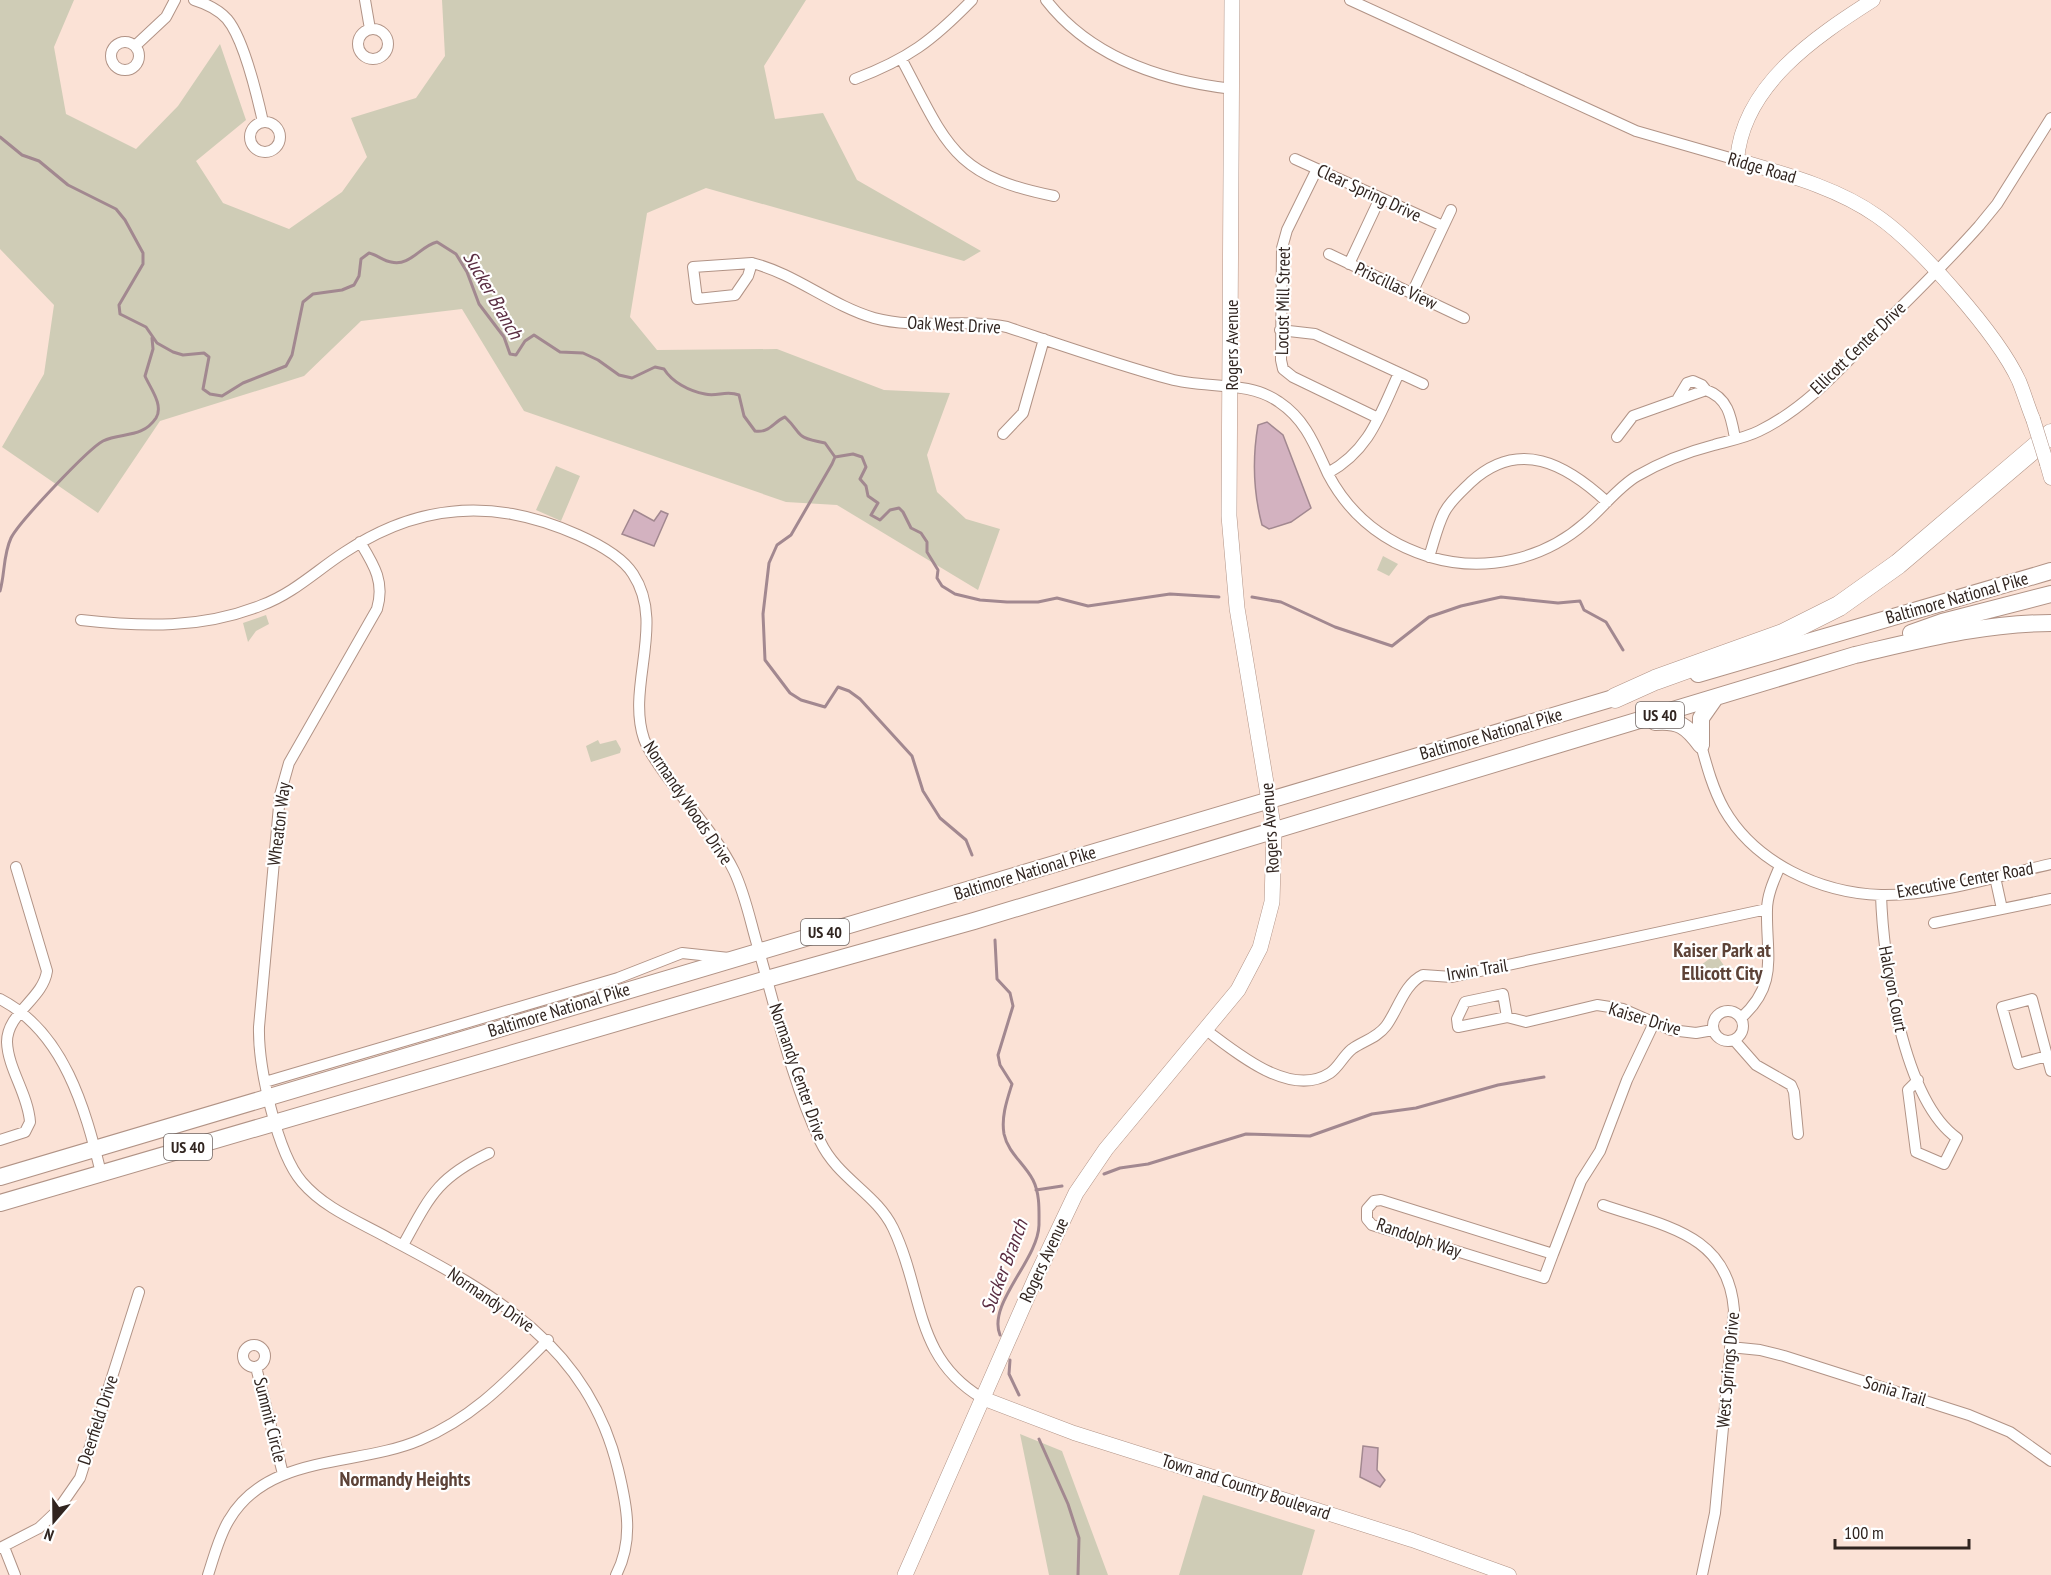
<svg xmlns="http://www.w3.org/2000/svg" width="2051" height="1575" font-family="'PT Sans Narrow',sans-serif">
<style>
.green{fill:#cfccb6}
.water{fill:#d3b2c0;stroke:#a28890;stroke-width:1.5}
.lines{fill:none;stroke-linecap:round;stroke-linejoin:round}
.stream{stroke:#a28890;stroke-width:3}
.minor-casing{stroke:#b19386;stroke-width:12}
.tertiary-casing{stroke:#b19386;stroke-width:15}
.secondary-casing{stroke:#b19386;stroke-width:16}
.primary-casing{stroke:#b19386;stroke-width:18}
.motorway-casing{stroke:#b19386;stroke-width:21}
.minor{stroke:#fff;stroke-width:10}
.tertiary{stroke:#fff;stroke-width:14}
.secondary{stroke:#fff;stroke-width:15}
.primary{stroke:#fff;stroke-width:16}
.motorway{stroke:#fff;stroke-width:20}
.tertiary-bridge-casing{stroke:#b19386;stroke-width:15;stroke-linecap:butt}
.tertiary-bridge{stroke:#fff;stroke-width:14}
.labels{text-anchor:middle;stroke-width:4.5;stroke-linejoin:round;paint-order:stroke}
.shield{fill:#fff;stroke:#6f6663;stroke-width:1.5}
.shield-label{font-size:16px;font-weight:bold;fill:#312520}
.street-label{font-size:18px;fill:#312520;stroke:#fff}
.water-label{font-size:20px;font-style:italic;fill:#5a2d42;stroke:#fff}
.neighbourhood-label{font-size:20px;font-weight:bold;fill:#5c4237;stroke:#fff}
</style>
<rect width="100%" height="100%" fill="#fbe2d6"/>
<path class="green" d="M0 0H74L54 47 66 114 136 149 178 106 220 44 246 120 196 161 223 203 289 229 342 192 367 157 351 118 416 98 445 56 442 0H806L764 66 775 119 823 113 857 180 981 251 964 261 706 188 647 213 630 317 657 350 777 349 884 390 950 393 927 455 937 492 966 519 1000 529 978 590 837 505 786 502 524 411 462 309 361 321 304 376 160 421 98 513 2 447 44 374 54 305 0 249Z
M556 466 580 476 561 521 536 510Z
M1383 556 1398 564 1389 576 1377 570Z
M266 615 269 624 256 631 248 642 243 623Z
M598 740 600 744 616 740 621 749 620 753 591 762 586 746Z
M1716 954 1727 970 1713 981 1701 965Z
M1020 1434 1062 1451 1108 1575H1049Z
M1203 1495 1315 1530 1302 1575H1179Z"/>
<path class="water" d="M1267 422 1283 435 1311 508 1291 522 1269 529 1262 525C1253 491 1252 460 1258 425Z
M634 510 654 521 661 511 668 514 654 546 622 534Z
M1363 1446 1378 1448 1377 1470 1385 1480 1380 1487 1360 1477Z"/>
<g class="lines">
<path class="stream" d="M0 137 22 155 39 161 68 185 116 209 125 220 143 253V264L119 305 120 314 146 327 157 343 173 352 183 355 204 353 209 357 203 389 210 394 222 396 243 383 286 366 292 355 303 302 313 294 342 290 354 285 359 276 361 259 369 253C377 255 384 261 391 262 410 267 420 246 437 242L456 254 467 272 479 304 504 337 510 354 516 355 525 341 534 335 560 352 583 353 598 360 619 375 632 378 655 367 664 369C672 382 689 391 705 394 717 397 726 390 739 395L744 416 755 431C770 433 773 422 785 417 804 435 793 437 825 443L835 457 832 464 791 535 777 545 769 563 763 614 765 660 790 693 801 700 825 707 838 687 849 691 860 699 912 756 923 791 940 818 966 840 972 855
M835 457 853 454 862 457 866 467 860 479 866 486 868 496 878 503 871 515 880 520 890 510 899 508 903 512 911 528 921 533 927 542V552L938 570 937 578 942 586 955 594 980 600 1007 602H1038L1057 598 1088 606 1170 594 1219 597
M0 591C5 574 3 555 11 538 19 522 88 449 103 441 121 432 142 439 156 418 164 405 150 388 145 376L153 349 152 338
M1252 597 1281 602 1335 627 1392 646 1429 617 1461 606 1501 597 1558 603 1580 601 1584 610 1606 622 1623 650
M995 940 997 979 1010 993 1013 1006 998 1055 1000 1065 1012 1084C1007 1100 1001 1117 1004 1134 1008 1153 1024 1163 1033 1180 1040 1194 1039 1210 1039 1225 1038 1260 987 1304 1000 1335
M1104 1174 1120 1168 1148 1164 1246 1134 1310 1136 1372 1114 1416 1108 1498 1085 1544 1077
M1036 1190 1062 1186
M1010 1360 1009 1374 1019 1395
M1039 1439 1068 1504 1079 1538 1078 1575"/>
<defs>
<path id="minor" d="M194 0C207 4 218 9 227 19 244 39 257 95 263 122
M365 0 370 29
M1046 0C1091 58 1162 81 1233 89
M1350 0 1636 131 1737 160
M358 44a15 15 0 1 1 30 0a15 15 0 1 1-30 0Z
M111 56a14 14 0 1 1 28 0a14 14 0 1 1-28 0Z
M135 46 166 17 175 0
M902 60C947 145 953 176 1054 196
M855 79C908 59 932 41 972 0
M250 137a15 15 0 1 1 30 0a15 15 0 1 1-30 0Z
M1295 159 1443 226
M1317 169 1287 230 1282 248 1281 360 1283 369 1293 377 1378 418
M1329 254 1464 318
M752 263 693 267 697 299 735 295 748 276 752 263C796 274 830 305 874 318 918 330 963 318 1007 327 1061 345 1115 364 1170 379 1205 389 1248 380 1279 402 1306 420 1315 446 1328 474 1350 516 1385 543 1430 557 1484 573 1543 560 1585 523 1602 509 1618 487 1637 476 1661 462 1687 452 1714 445 1728 441 1745 438 1759 431 1809 407 1846 362 1884 324 1916 292 1949 260 1979 226L1997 204 2051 118
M1349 264 1380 198
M1412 293 1451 210
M1280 330 1315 334 1423 384
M1678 398 1687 383 1693 381 1702 385 1706 390
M1003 434 1023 413 1044 339
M1617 437 1633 416 1706 390C1728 398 1731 416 1735 438
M1328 473C1370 450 1380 414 1399 373
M360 542C374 565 385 582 377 609L289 763 280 795 259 1027C258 1066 277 1153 302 1182 325 1209 360 1222 390 1239 494 1294 588 1345 618 1469 627 1506 634 1540 616 1575
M1429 557C1434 542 1437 527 1444 513 1450 501 1461 492 1471 482 1519 438 1566 464 1607 502
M81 620C143 627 202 629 262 605 294 593 317 570 345 552 395 519 452 503 512 514 546 520 614 544 633 574 666 624 626 686 644 739 649 753 659 765 668 778 690 808 718 838 734 871 745 894 750 920 757 944 776 1009 791 1079 820 1141 838 1179 876 1193 893 1228 924 1292 913 1357 982 1398
M1701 745C1707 767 1713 789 1724 809 1755 863 1820 893 1881 895 1938 896 1996 876 2051 864
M1995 877 2002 909
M1881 895C1883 958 1902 1099 1957 1138L1944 1164 1916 1152 1908 1090 1918 1080
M1934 923 2051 899
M0 999C64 1032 85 1108 101 1173
M1713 1026a15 15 0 1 1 30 0a15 15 0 1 1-30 0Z
M1507 1017 1503 994 1465 1002 1457 1019 1458 1027 1507 1017 1526 1022 1597 1005 1623 1009 1671 1030 1696 1033 1713 1030
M1741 1018C1779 984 1766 955 1767 910 1767 895 1774 880 1780 866
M1206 1030C1236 1052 1290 1099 1330 1073 1339 1067 1343 1056 1352 1049 1363 1041 1377 1038 1386 1026 1398 1010 1404 984 1423 975L1452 977 1767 909
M1734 1040 1756 1065 1791 1085 1794 1092 1798 1134
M2047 1056 2018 1064 2002 1007 2032 999 2051 1071
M265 1082 618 978 682 953 729 958
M0 1140 25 1132 30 1122C28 1094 8 1069 7 1042 7 1013 43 999 47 971L16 867
M1603 1205C1663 1226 1728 1233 1734 1310L1715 1513 1702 1575
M403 1245C430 1196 437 1178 489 1153
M1553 1254 1544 1278 1372 1225 1367 1219V1209L1374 1201 1381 1200 1553 1254 1581 1181 1600 1151 1627 1080 1654 1023
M243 1356a11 11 0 1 1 22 0a11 11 0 1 1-22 0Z
M1730 1347 1760 1350 1784 1356 1969 1415 2010 1432 2051 1461
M256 1367 283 1474
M4 1547 15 1575
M0 1548 39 1528 57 1511 80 1478 139 1292
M208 1575C214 1557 219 1536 229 1520 268 1453 357 1467 420 1440 474 1417 507 1381 548 1340"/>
<path id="tertiary" d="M1873 0C1815 37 1743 85 1737 160 1784 174 1836 187 1877 216 1918 244 1998 335 2019 381 2024 393 2028 407 2033 419
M2047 464 2051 478
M982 1398 1074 1433 1412 1540 1509 1575"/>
<path id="secondary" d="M905 1575 1036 1277 1076 1193 1106 1149 1238 990 1260 948 1272 902 1274 831 1237 608 1229 516 1232 0"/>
<path id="primary" d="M1911 633 1942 622 2051 594
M1698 674 2051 571
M1655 722C1679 720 1687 726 1701 745
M1701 744V718L1715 698
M0 1177 1627 694
M0 1203 767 979 974 921 1855 655C1920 640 1984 623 2051 623"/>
<path id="motorway" d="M1615 698 1655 680 1783 634 1839 606 1898 564 2051 434"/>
</defs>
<use href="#minor" class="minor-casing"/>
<use href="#tertiary" class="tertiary-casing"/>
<use href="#secondary" class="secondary-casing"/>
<use href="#primary" class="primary-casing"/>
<use href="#motorway" class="motorway-casing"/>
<use href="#minor" class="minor"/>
<use href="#tertiary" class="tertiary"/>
<use href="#secondary" class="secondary"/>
<use href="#primary" class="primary"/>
<use href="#motorway" class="motorway"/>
<defs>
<path id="tertiary-bridge" d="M2033 419 2047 464"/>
</defs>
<use href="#tertiary-bridge" class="tertiary-bridge-casing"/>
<use href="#tertiary-bridge" class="tertiary-bridge"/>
</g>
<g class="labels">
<g class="shield">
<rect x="1636" y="702" width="48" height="26" rx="4.5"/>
<rect x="801" y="919" width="48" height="26" rx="4.5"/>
<rect x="164" y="1134" width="48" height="26" rx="4.5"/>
</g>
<g class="shield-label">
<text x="1660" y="721">US 40</text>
<text x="825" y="938">US 40</text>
<text x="188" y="1153">US 40</text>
</g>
<g class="street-label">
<text transform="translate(1762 168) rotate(16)" y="6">Ridge Road</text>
<text transform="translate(1369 193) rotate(25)" y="6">Clear Spring Drive</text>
<text transform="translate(1396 286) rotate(25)" y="6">Priscillas View</text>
<text transform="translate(1283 301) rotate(-89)" y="6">Locust Mill Street</text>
<text transform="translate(954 325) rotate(3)" y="6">Oak West Drive</text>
<text transform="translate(1232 345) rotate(-90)" y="6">Rogers Avenue</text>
<text transform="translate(1858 348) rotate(-44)" y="6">Ellicott Center Drive</text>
<text transform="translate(1957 598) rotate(-16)" y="6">Baltimore National Pike</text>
<text transform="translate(1491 734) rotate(-16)" y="6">Baltimore National Pike</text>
<text transform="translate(688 803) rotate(56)" y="6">Normandy Woods Drive</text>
<text transform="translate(279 824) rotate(-83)" y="6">Wheaton Way</text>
<text transform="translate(1270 828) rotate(-94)" y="6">Rogers Avenue</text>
<text transform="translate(1025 873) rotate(-17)" y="6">Baltimore National Pike</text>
<text transform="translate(1965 880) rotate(-10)" y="6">Executive Center Road</text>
<text transform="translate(1477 970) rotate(-9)" y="6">Irwin Trail</text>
<text transform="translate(1893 989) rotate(79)" y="6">Halcyon Court</text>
<text transform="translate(559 1010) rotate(-17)" y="6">Baltimore National Pike</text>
<text transform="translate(1645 1019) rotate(17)" y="6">Kaiser Drive</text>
<text transform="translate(798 1072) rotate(71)" y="6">Normandy Center Drive</text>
<text transform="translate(1419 1238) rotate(19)" y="6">Randolph Way</text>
<text transform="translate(1044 1260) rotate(-65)" y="6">Rogers Avenue</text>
<text transform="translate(491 1300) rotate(34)" y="6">Normandy Drive</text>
<text transform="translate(1728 1370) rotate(-85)" y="6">West Springs Drive</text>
<text transform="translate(1895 1391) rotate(17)" y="6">Sonia Trail</text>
<text transform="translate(98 1420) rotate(-72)" y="6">Deerfield Drive</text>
<text transform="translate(270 1420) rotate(76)" y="6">Summit Circle</text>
<text transform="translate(1246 1487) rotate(18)" y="6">Town and Country Boulevard</text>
</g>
<g class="water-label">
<text transform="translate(493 295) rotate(60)" y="7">Sucker Branch</text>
<text transform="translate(1004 1266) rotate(-69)" y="7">Sucker Branch</text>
</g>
<g class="neighbourhood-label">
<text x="1722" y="957">Kaiser Park at<tspan x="1722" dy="23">Ellicott City</tspan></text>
<text x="405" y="1486">Normandy Heights</text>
</g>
</g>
<g transform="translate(54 1521) rotate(200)" stroke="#ffffff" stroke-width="4.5" paint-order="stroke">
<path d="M0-4.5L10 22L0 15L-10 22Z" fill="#312520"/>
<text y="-9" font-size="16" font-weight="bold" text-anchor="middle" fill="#312520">N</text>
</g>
<path d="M1835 1539v9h134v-9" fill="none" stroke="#312520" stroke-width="3"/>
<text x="1844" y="1539" font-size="18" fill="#312520" stroke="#ffffff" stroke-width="4.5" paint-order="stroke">100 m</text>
</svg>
